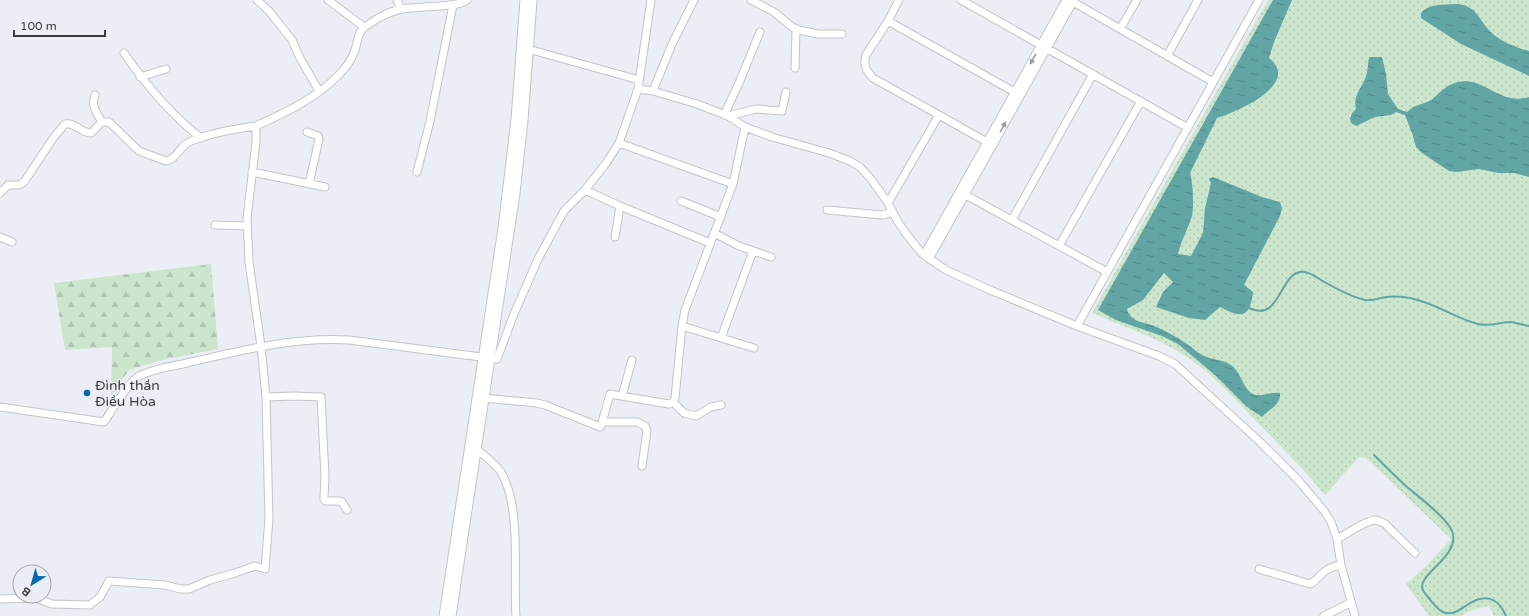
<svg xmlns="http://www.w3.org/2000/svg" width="1529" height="616" font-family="'Varela Round',sans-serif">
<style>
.grass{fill:url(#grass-dots)}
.forest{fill:url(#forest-firs)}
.water{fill:url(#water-ripples)}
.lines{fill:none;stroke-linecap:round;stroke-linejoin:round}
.stream{stroke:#61a5a5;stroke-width:2}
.minor-casing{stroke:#c1c4c9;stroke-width:9}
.major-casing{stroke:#c1c4c9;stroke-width:11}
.minor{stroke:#fff;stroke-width:7}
.major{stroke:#fff;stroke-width:9}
.oneway{fill:#9d9e9e}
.poi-dot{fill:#0468b5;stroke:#ebeef4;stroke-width:1.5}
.labels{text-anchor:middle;stroke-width:3;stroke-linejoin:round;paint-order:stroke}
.poi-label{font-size:14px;fill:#3b3c3e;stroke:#ebeef4;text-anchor:start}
</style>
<defs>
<pattern id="grass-dots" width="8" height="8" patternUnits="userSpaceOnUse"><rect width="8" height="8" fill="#cce6ce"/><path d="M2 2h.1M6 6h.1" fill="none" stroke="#b0c6b2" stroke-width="1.8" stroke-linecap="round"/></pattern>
<pattern id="forest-firs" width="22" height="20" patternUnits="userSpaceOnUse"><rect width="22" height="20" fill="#cce6ce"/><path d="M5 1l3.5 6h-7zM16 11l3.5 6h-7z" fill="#b0c6b2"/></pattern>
<pattern id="water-ripples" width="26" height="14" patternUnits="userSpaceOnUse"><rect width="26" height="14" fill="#61a5a5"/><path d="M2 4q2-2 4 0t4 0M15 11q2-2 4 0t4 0" fill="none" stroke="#518888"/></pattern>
</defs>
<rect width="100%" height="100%" fill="#ebeef4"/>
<path class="grass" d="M1268 0H1529V616H1494L1489 606 1475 609 1460 616H1429L1406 584 1424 568 1451 539 1366 458 1359 457 1325 495C1303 468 1278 444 1254 419 1231 395 1208 369 1179 352 1152 336 1121 325 1092 313Z"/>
<path class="forest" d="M211 264 218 349 162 360 129 370 111 396 112 347 65 350 54 283Z"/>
<path class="water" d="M1273 0H1292L1274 42 1269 58C1302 84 1236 112 1217 118L1190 173C1193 182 1194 206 1192 216 1188 229 1181 241 1178 254L1191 256 1203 233 1205 208 1211 183 1209 179 1213 177 1262 197 1280 202 1282 208 1280 216 1244 285 1253 292C1250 319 1241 318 1220 307L1205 320 1189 318 1156 307 1163 292 1173 282 1164 273 1143 300 1127 309C1130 323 1146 322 1157 327 1167 332 1177 337 1187 344 1192 347 1196 352 1202 355 1211 360 1222 359 1231 365 1241 372 1243 389 1253 394 1260 398 1270 391 1280 393 1281 405 1269 409 1262 417L1246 406 1215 375 1178 344 1162 336 1116 320 1098 310Z
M1456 4C1478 5 1479 22 1493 34 1502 42 1517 48 1529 51V76L1461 44 1421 18V13C1429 3 1444 5 1456 4Z
M1369 57H1382L1386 74 1388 94 1398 109 1407 112C1414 104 1423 105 1431 100 1438 95 1443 88 1450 85 1482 70 1496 107 1529 97V177L1515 173H1498L1479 169 1456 172 1449 171 1422 153 1416 147 1412 133 1405 115 1396 112 1391 115 1375 117 1356 126 1351 123 1350 119 1352 113 1356 109C1353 93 1362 89 1366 76 1368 70 1368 64 1369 57Z"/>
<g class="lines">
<path class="stream" d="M1249 308C1282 324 1279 268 1305 272 1311 273 1316 277 1321 280 1333 287 1352 297 1365 300 1373 301 1379 298 1386 297 1394 296 1403 297 1410 298 1436 303 1456 319 1478 324 1490 327 1500 322 1511 322 1517 323 1523 325 1529 326
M1374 455C1385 466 1396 477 1407 487 1419 497 1447 518 1452 531 1462 558 1412 575 1424 592 1428 597 1437 610 1443 612 1453 616 1459 610 1467 605 1484 593 1498 597 1506 616"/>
<defs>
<path id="minor" d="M257 0 269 11 292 40 300 58 319 91
M328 0 364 27
M397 0 401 9
M751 0 774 12 792 27 799 30 818 34H842
M899 0 888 21 1018 94
M961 0 1188 128
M1073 2 1213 82
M888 21 866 55C863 65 866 70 873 78L987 142
M1120 29 1137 0
M528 49 639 80
M124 53C146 85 170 114 201 138
M1167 56 1198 0
M795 68 796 29
M140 77 166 69
M638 89 653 91 697 104 728 116 745 127 772 137 829 153 850 161 860 167 871 179 888 203 898 222 907 235 919 250 924 255 946 270 990 290 1077 326 1159 356 1175 364 1259 441 1298 480 1325 512 1331 522 1337 539 1341 565 1355 616
M653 91 672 44 694 0
M95 95C91 106 96 112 102 122
M724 115 739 83 760 32
M728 116 756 109 782 111 786 92
M307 132 318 136 319 139 309 184
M619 143 733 184
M252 172 325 187
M417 172 430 121 453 5
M585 190 620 206 710 243
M0 193 8 185H19L24 182 54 137 65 124C75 122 81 133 91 133L102 122H109L139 151 166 161C176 160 180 146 189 142 210 133 234 129 256 126
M962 193 1107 272
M681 201 721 217
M888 203 939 115
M827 210 882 215 893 212
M1012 220 1093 74
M215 225 247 226
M714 233 739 246 771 257
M0 237 12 242
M615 237 620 206
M1059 246 1141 101
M924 255 1066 0
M929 259 1074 0
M682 326 754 348
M1077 326 1259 0
M721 338 753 251
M622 396 632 360
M266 397 295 396 321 397 325 476 324 497V500L326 501H341L347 510
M479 400 484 398 537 403 545 405 600 427 601 426 610 394 669 404 673 402 675 398 682 326 685 310 733 184 745 127
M673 402 684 413 696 416 711 407 721 405
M0 407 104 422C111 412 128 383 136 378 145 371 172 366 183 364 238 351 292 337 349 340L497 359 514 314 538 259 564 211 585 190 607 162 619 143 638 89 651 0
M602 422H637L645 426 647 431 642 466
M473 448 476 449C485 456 495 463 501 472 522 508 513 574 516 616
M1337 539C1347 534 1364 521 1375 520 1378 520 1381 522 1384 523L1415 553
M1259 569 1310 584C1315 582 1318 577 1323 573 1328 568 1334 566 1341 565
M0 599 35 598 52 604 90 605 100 597 109 581 165 585 180 589H189L210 580 232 574 255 566 265 569 269 519 266 397 261 346 249 262 247 218 256 142V126C287 112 323 95 345 68 349 63 353 56 355 50 358 41 358 31 366 26 376 19 390 11 402 9 416 6 459 8 467 0
M1324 616 1350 603"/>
<path id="major" d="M444 616 503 228 516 120 525 0
M451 616 515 193 523 120 532 0"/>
</defs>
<use href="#minor" class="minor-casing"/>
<use href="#major" class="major-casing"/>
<use href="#minor" class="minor"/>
<use href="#major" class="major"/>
</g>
<defs><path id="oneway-solid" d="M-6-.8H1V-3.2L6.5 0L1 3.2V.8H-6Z"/></defs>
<g class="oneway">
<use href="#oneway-solid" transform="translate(1033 59) rotate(119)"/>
<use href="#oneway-solid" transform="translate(1003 127) rotate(-61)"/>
</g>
<circle class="poi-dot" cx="87" cy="393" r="4"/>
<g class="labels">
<g class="poi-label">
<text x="95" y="390">Đình thần<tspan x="95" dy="16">Điều Hòa</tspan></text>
</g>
</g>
<g transform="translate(32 584) rotate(217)"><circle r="19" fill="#ebeef4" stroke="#a5a7ab"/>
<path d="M0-3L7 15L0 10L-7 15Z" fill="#0468b5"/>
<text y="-6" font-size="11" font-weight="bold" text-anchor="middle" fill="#3b3c3e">B</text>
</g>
<path d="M14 30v6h91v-6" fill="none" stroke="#3b3c3e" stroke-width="2"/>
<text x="20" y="30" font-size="12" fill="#3b3c3e" stroke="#ebeef4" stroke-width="3" paint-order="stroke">100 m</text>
</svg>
